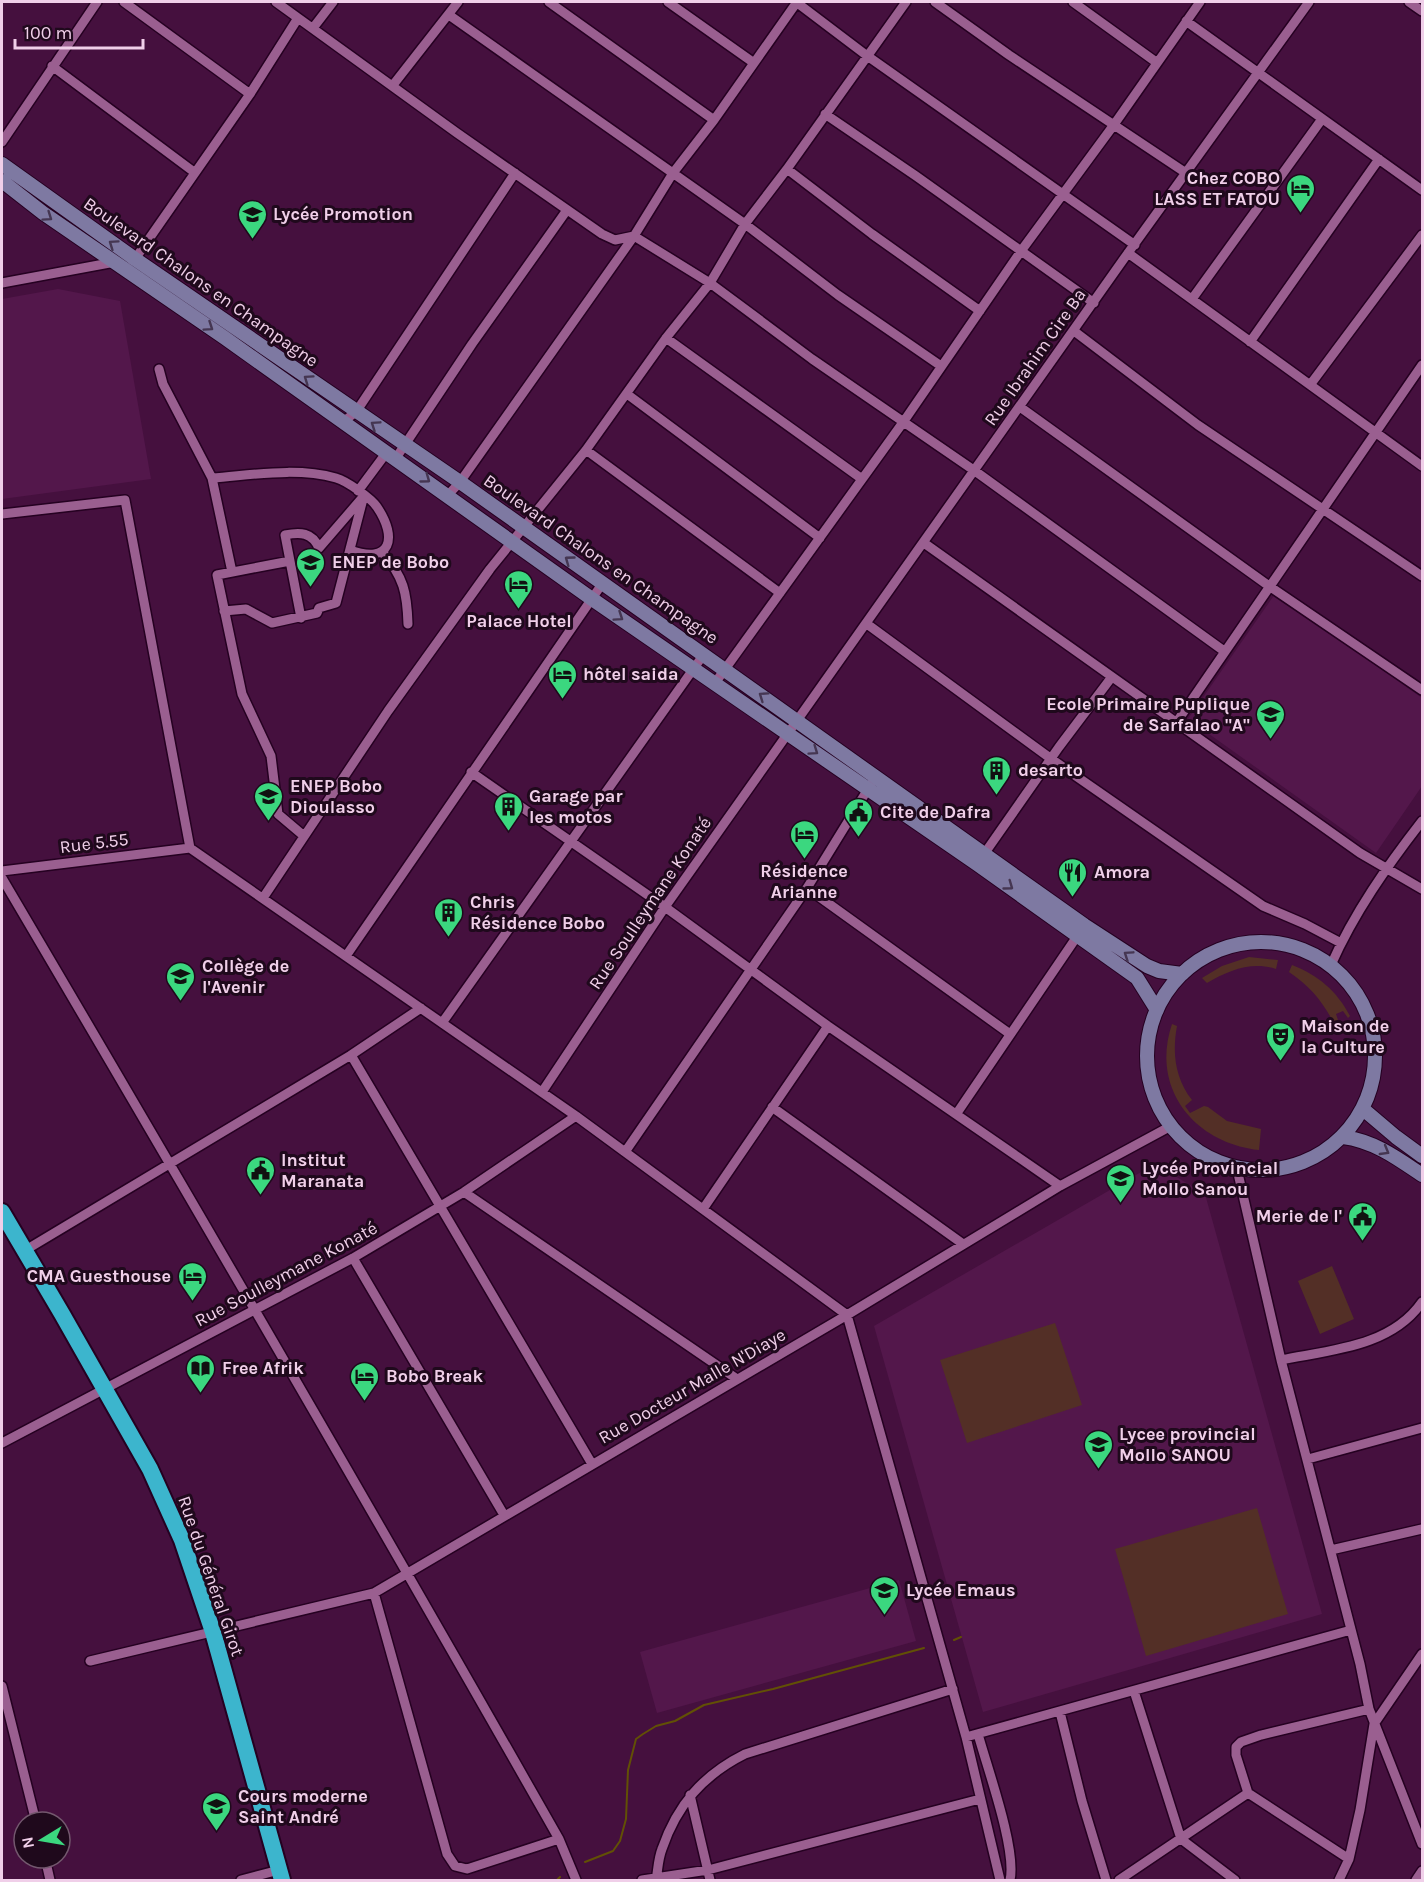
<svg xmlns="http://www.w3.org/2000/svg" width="1424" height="1882" font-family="Karla,sans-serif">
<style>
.built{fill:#53174b}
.green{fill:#532f26}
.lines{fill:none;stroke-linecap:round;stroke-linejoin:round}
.stream{stroke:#625005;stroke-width:2}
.street-casing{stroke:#250121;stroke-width:12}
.secondary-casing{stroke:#250121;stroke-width:16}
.highway-casing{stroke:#250121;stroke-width:20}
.street{stroke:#9a5f90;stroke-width:9}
.secondary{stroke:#7e79a2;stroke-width:14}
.highway{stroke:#3cb5cd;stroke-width:16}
.oneway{stroke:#453652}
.labels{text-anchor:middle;stroke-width:6;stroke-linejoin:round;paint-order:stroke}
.poi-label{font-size:18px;font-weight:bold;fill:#f0cfe9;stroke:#1f091c;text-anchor:start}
.street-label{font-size:18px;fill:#f0cfe9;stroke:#1f091c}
</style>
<rect width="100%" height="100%" fill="#45103e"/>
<path class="built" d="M58 289 120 301 151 479 2 499V299Z
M1275 594 1422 698V786L1376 853 1188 719Z
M1155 1164 1205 1194 1322 1614 983 1712 874 1326Z
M899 1580 916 1641 657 1713 640 1652Z"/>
<path class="green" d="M1249 957 1278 960 1276 969C1252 961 1229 970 1207 983L1202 978 1222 966Z
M1292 965C1318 975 1337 991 1350 1016L1348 1018 1343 1011 1336 1014 1338 1020 1334 1023C1322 1001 1310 986 1289 972Z
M1172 1024 1177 1026C1172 1053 1175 1078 1192 1100L1185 1106 1190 1113 1204 1106 1208 1107 1227 1121 1261 1129 1259 1150C1195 1143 1150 1089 1172 1024Z
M1332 1266 1354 1319 1320 1334 1298 1281Z
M1055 1323 1082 1405 967 1443 940 1360Z
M1257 1508 1288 1614 1146 1656 1115 1549Z"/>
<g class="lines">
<path class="stream" d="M954 1640 961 1637
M585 1862 613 1851 620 1841 626 1819 628 1770 636 1739 643 1734 656 1726 675 1721 704 1705 773 1689 924 1648
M557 1880 560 1877"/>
<defs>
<path id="street" d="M124 2 250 94
M276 2 457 133 602 234 615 240 634 236 710 283 812 359 975 471 1224 651
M549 2 714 120
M668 2 754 63
M796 2 866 55 1135 245
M935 2 1009 55 1186 173
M1073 2 1156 62
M1409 2 1422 11
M449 15 745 224 838 295 941 366
M1186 21 1422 190
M313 28 333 2
M52 66 194 172
M393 85 458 2
M825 114 916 176 1094 303
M2 142 97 2
M787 169 872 234 980 311
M1128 253 1422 466
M132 260 135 259 250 94 298 18
M2 283 115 262
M1192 299 1322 119
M1074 331 1198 425 1422 576
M666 338 862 479
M1250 342 1379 159
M159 369 163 384 212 478 232 572
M1310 385 1422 235
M627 394 820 538
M1020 407 1269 586 1422 690
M344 421 356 412 515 173
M586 450 780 593
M396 458 472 344 567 210
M212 478C253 475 296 467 336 478 347 481 372 499 377 507 398 538 391 565 350 550
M358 491 387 452
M448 495 460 482 634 236 673 173 714 120 797 2
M2 514 125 500 190 848 576 1116 847 1315 966 1737 1000 1880
M924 543 1360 853 1422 889
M382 552C404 577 407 593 408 624
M290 561 217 575 242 694 271 756 278 814 304 836
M224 611 246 609 272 623 317 613 319 608 336 603 364 495
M301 618 285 535C300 532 312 532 319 548L363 497
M867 624 1050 758 1263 906 1305 924 1341 943
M715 683 904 421 1021 251 1113 126 1200 2
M1176 723 1422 365
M471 772 665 907 828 1026 1060 1186
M982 857 1059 747 1111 678
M2 871 190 848
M2 878C190 1197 376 1517 559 1839L576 1880
M807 888 1010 1034
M263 898 388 711 490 569 586 450 666 338 710 283 745 224 787 169 906 2
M346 956 602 584
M1331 965C1354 913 1387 866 1422 821
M442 1023 704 654
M351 1055 592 1464
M542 1092 665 907 1128 253 1309 2
M772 1107 963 1244
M957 1113 1080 932
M625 1152 807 888 876 776
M1237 1169 1281 1360 1360 1664 1369 1709 1422 1844
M464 1192 737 1379
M703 1209 828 1026
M24 1251 351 1055 421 1008
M353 1258 504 1515
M1281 1360C1330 1350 1391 1347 1422 1302
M2 1443 353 1258 464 1192 576 1116
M1308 1459 1422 1428
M1331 1550 1422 1529
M374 1593 447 1854 455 1866 467 1869 559 1839
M90 1661 374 1593 847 1315 1060 1186 1171 1126
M2 1686 36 1822
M1134 1691 1181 1839 1235 1880
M1060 1712 1082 1801 1106 1880
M978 1734C987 1767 1017 1850 1010 1880
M966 1737 1351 1630
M690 1795 710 1880
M45 1858 50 1880
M1349 1859 1248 1793 1236 1755V1747L1241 1742 1261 1735 1369 1709
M241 1880 279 1870
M642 1880 708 1870 980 1799
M656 1880C658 1870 658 1859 662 1849 677 1805 703 1775 745 1754L953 1689
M1119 1880 1248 1793
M1339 1880 1349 1859 1360 1810 1374 1724 1422 1654
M1416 1880 1422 1871"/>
<path id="secondary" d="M2 164 135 259 460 482 1084 925 1147 966 1159 971 1182 974
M2 181 43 213 225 338 592 599 977 864 1078 936 1137 978 1157 1010
M1147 1056a114 114 0 1 1 228 0a114 114 0 1 1-228 0Z
M1363 1109 1396 1137 1422 1156
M1343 1137C1374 1141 1397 1158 1422 1175"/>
<path id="highway" d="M2 1212 62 1314 150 1469 182 1540 213 1632 282 1880"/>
</defs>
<use href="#street" class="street-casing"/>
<use href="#secondary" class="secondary-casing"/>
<use href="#highway" class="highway-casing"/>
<use href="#street" class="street"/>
<use href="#secondary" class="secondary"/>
<use href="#highway" class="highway"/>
</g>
<defs><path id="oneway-chevron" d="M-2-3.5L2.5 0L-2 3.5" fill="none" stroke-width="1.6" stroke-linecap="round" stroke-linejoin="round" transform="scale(1.5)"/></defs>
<g class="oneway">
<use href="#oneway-chevron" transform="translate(48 217) rotate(35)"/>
<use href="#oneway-chevron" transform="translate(113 244) rotate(-145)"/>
<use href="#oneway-chevron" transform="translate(209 327) rotate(34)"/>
<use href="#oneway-chevron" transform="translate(308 379) rotate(-145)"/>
<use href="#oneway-chevron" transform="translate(375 425) rotate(-146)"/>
<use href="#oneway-chevron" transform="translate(426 479) rotate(36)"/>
<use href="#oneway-chevron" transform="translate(569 560) rotate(-144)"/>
<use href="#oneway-chevron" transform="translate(619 617) rotate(34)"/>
<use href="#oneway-chevron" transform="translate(763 696) rotate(-145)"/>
<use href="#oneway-chevron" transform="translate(814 751) rotate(35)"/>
<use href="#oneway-chevron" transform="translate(1009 886) rotate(36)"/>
<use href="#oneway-chevron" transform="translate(1128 955) rotate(-146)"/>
<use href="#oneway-chevron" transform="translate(1385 1151) rotate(30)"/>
</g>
<defs>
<symbol id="hotel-pin" viewBox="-11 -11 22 30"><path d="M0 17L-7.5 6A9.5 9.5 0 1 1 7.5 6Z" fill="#3bd77f" stroke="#1f091c"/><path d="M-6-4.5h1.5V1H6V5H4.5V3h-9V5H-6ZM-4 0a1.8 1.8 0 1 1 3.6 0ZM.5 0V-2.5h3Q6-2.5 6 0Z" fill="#111"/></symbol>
<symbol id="university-pin" viewBox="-11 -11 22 30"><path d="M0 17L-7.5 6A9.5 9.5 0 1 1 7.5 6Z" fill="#3bd77f" stroke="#1f091c"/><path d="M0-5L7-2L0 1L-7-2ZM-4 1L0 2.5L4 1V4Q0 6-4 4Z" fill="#111"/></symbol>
<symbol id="school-pin" viewBox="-11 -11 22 30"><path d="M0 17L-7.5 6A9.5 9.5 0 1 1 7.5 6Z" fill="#3bd77f" stroke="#1f091c"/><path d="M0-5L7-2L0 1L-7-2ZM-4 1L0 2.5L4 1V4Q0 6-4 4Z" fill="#111"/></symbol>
<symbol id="building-pin" viewBox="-11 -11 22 30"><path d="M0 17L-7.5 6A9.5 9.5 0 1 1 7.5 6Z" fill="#3bd77f" stroke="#1f091c"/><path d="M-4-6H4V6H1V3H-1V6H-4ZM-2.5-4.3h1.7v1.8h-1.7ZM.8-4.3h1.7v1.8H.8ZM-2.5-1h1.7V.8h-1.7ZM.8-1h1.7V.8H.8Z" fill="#111"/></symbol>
<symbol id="civic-pin" viewBox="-11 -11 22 30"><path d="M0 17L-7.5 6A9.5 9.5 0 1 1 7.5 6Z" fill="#3bd77f" stroke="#1f091c"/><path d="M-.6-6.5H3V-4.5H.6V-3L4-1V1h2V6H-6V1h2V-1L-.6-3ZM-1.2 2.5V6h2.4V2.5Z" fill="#111"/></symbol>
<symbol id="restaurant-pin" viewBox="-11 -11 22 30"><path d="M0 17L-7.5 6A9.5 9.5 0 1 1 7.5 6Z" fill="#3bd77f" stroke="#1f091c"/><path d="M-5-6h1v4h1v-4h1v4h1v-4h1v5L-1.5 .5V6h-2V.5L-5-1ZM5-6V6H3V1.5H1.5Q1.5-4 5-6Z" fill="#111"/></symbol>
<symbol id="theatre-pin" viewBox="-11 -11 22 30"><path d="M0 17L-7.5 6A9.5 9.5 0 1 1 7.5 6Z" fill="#3bd77f" stroke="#1f091c"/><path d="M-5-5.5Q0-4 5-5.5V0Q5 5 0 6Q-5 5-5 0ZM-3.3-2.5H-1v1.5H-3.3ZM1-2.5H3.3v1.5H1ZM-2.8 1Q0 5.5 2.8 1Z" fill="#111"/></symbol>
<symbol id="library-pin" viewBox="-11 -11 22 30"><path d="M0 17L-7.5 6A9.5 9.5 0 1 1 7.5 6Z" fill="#3bd77f" stroke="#1f091c"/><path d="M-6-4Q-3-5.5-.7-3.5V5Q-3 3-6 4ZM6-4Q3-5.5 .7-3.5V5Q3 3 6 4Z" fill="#111"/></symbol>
</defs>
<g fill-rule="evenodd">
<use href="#hotel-pin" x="1284" y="172" width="33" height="45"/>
<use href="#university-pin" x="236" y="198" width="33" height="45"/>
<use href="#university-pin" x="294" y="546" width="33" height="45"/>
<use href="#hotel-pin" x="502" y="568" width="33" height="45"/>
<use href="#hotel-pin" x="546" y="658" width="33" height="45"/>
<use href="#school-pin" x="1254" y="698" width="33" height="45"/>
<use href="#building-pin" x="980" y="754" width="33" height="45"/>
<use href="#school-pin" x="252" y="780" width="33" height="45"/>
<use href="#building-pin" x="492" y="790" width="33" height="45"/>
<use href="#civic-pin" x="842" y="796" width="33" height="45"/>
<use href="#hotel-pin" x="788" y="818" width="33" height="45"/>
<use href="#restaurant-pin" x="1056" y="856" width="33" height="45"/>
<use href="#building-pin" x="432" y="896" width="33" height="45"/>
<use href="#university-pin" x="164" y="960" width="33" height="45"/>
<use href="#theatre-pin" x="1264" y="1020" width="33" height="45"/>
<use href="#civic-pin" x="244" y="1154" width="33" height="45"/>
<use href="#school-pin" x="1104" y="1162" width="33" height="45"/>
<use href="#civic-pin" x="1346" y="1200" width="33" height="45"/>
<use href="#hotel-pin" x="176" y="1260" width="33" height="45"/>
<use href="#library-pin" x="184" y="1352" width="33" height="45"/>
<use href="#hotel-pin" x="348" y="1360" width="33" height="45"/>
<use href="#school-pin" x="1082" y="1428" width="33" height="45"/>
<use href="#school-pin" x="868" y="1574" width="33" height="45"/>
<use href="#school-pin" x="200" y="1790" width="33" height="45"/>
</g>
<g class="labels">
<g class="poi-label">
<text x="1280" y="184" text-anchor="end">Chez COBO<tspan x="1280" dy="21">LASS ET FATOU</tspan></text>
<text x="273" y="220">Lycée Promotion</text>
<text x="332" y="568">ENEP de Bobo</text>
<text x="519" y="627" text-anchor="middle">Palace Hotel</text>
<text x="583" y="680">hôtel saida</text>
<text x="1250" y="710" text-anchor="end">Ecole Primaire Puplique<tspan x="1250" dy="21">de Sarfalao "A"</tspan></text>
<text x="1018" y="776">desarto</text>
<text x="290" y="792">ENEP Bobo<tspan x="290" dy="21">Dioulasso</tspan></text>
<text x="529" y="802">Garage par<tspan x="529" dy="21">les motos</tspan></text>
<text x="880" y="818">Cite de Dafra</text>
<text x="804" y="877" text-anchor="middle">Résidence<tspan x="804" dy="21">Arianne</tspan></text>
<text x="1094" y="878">Amora</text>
<text x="470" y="908">Chris<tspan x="470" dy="21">Résidence Bobo</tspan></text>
<text x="202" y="972">Collège de<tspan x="202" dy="21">l'Avenir</tspan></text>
<text x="1301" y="1032">Maison de<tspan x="1301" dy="21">la Culture</tspan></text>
<text x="281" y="1166">Institut<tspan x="281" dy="21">Maranata</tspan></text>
<text x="1142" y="1174">Lycée Provincial<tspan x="1142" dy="21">Mollo Sanou</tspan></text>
<text x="1342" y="1222" text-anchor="end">Merie de l'</text>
<text x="171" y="1282" text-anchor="end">CMA Guesthouse</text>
<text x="222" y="1374">Free Afrik</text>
<text x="386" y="1382">Bobo Break</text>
<text x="1119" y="1440">Lycee provincial<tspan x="1119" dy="21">Mollo SANOU</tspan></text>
<text x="906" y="1596">Lycée Emaus</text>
<text x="238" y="1802">Cours moderne<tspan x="238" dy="21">Saint André</tspan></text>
</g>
<g class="street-label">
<text transform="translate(201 282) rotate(35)" y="6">Boulevard Chalons en Champagne</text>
<text transform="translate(1035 357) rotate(-55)" y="6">Rue Ibrahim Cire Ba</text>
<text transform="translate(601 559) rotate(35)" y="6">Boulevard Chalons en Champagne</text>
<text transform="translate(94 843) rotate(-7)" y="6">Rue 5.55</text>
<text transform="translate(650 903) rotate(-56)" y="6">Rue Soulleymane Konaté</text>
<text transform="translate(286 1274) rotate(-28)" y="6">Rue Soulleymane Konaté</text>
<text transform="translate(692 1386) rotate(-30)" y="6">Rue Docteur Malle N'Diaye</text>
<text transform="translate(211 1576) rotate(71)" y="6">Rue du Général Girot</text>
</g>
</g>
<rect width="1424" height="1882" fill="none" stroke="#f0cfe9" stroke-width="6"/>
<g transform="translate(42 1840) rotate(259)"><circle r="28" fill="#1f091c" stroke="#73586e" stroke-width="1.5"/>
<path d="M0-4.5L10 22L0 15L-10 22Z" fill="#3bd77f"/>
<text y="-9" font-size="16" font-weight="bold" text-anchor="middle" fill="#f0cfe9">N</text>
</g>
<path d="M15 39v9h128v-9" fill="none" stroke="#f0cfe9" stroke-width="3"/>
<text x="24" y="39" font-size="18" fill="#f0cfe9" stroke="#1f091c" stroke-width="4.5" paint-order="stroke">100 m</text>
</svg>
